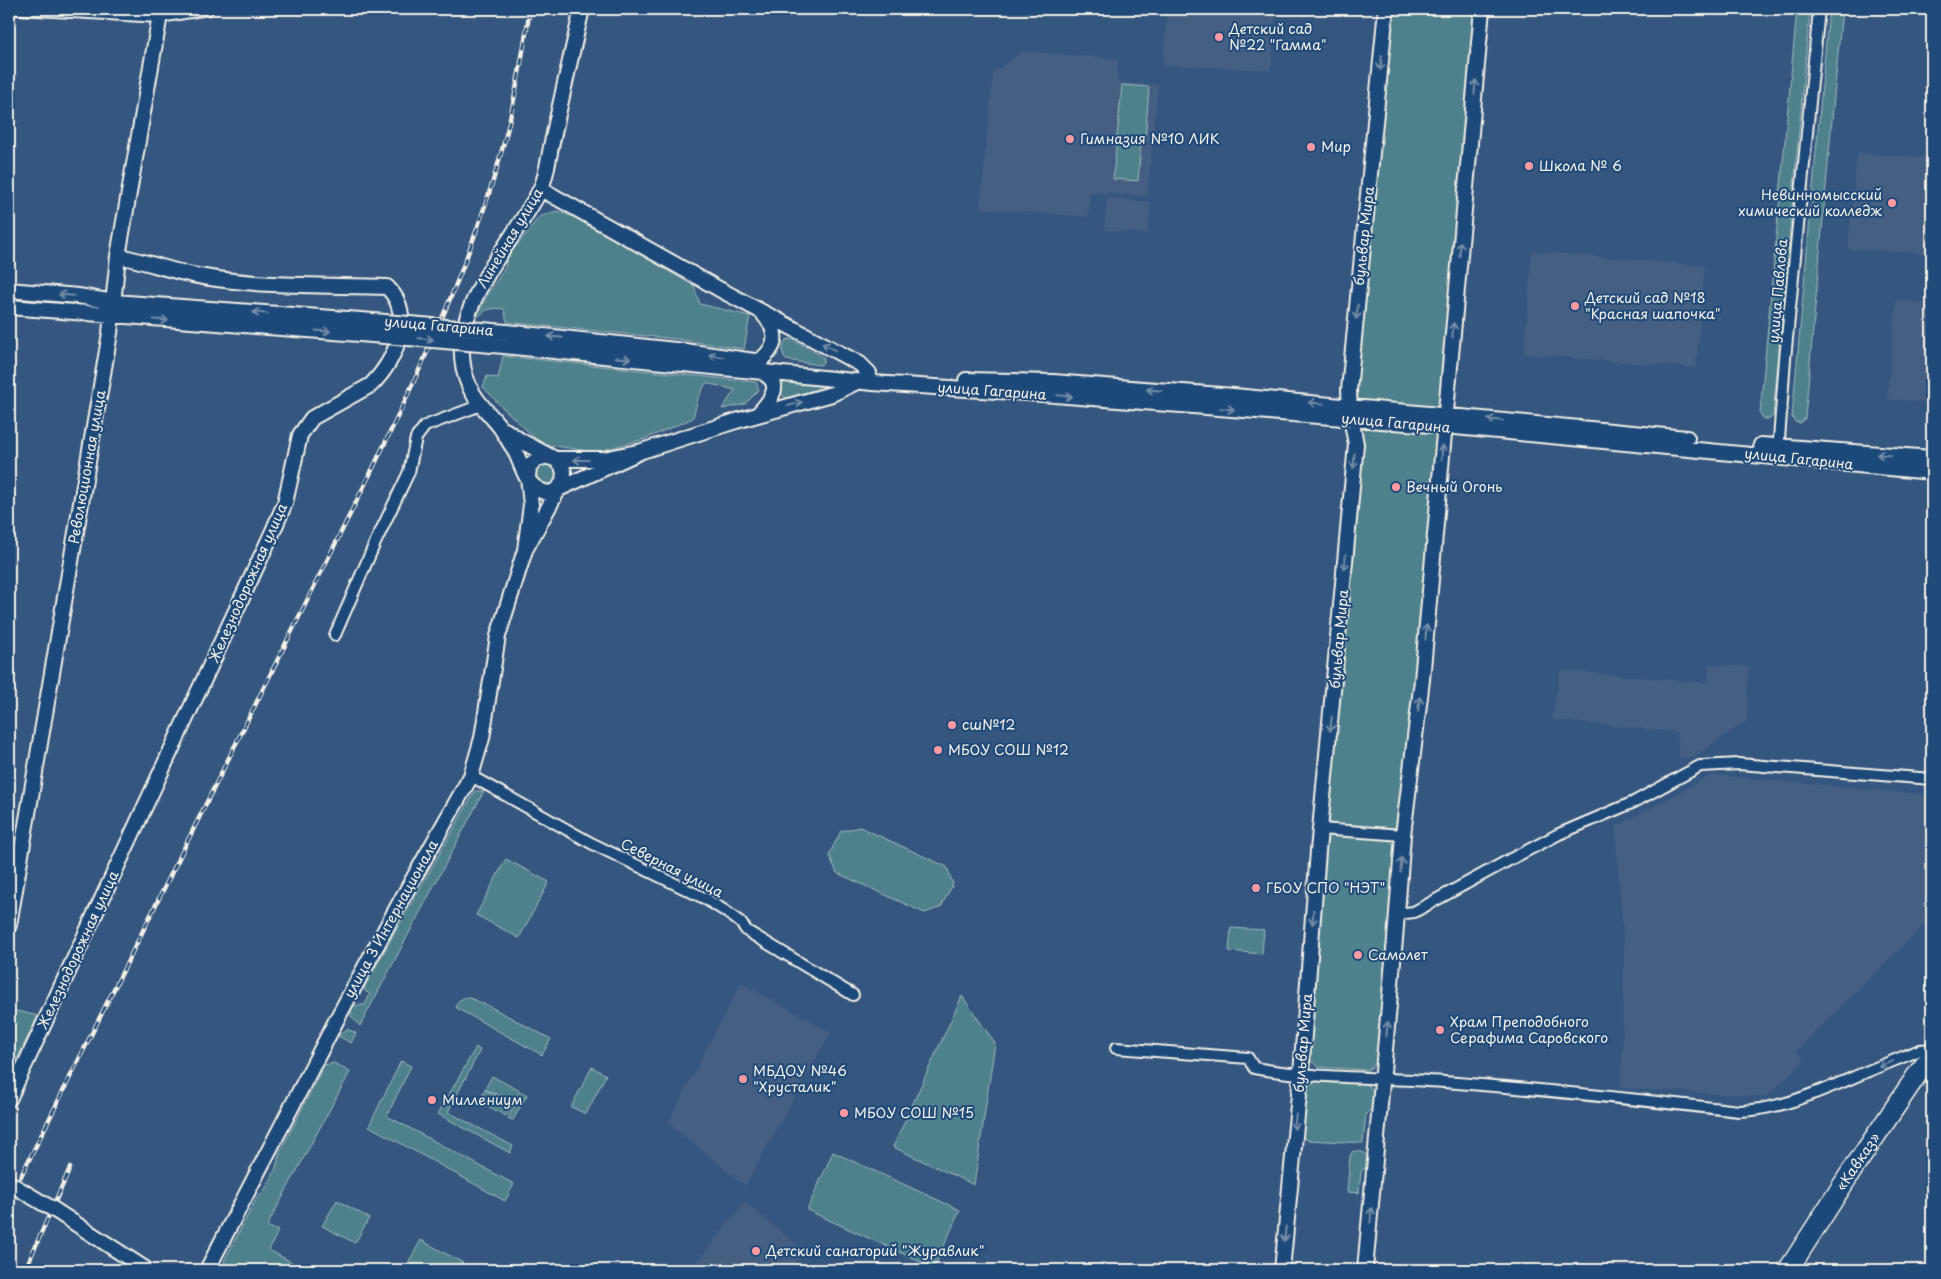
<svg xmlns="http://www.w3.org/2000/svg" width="1941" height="1279" font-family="'Playpen Sans',sans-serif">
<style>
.built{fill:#455e82}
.green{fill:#4f818c;stroke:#a2b9ba}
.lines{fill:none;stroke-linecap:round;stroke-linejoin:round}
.street-casing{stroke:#f4f1e8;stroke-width:14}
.secondary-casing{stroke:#f4f1e8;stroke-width:18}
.highway-casing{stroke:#f4f1e8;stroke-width:22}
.street{stroke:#1f4a7a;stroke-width:10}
.secondary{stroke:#1f4a7a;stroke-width:14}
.highway{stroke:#1f4a7a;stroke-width:19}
.rail-casing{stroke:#f4f1e8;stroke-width:4.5}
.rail{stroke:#1f4a7a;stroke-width:2.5;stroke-dasharray:8;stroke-linecap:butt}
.secondary-bridge-casing{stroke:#f4f1e8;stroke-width:18;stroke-linecap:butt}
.secondary-bridge{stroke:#1f4a7a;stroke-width:14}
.oneway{stroke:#748da6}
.poi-dot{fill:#ff9aa2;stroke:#1f4a7a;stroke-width:2}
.labels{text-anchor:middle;stroke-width:4;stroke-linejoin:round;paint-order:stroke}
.poi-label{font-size:14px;fill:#f4f1e8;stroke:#1f4a7a;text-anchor:start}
.street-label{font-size:14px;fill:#f4f1e8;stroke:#1f4a7a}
</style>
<rect width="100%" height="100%" fill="#35567f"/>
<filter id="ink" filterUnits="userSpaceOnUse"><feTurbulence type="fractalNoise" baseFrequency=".02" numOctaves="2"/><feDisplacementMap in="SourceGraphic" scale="10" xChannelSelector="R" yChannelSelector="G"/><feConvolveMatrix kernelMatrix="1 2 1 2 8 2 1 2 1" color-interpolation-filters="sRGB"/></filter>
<g filter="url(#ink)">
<path class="built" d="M1167 9H1276L1271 70 1163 65Z
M1022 51 1118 59 1117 82 1158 85 1147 196 1090 192 1088 217 980 208 993 73Z
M1857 153 1932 158V254L1848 249Z
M1107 198 1151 202 1148 234 1104 230Z
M1532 251 1705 266 1696 368 1524 354Z
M1896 300 1932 304V403L1887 399Z
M1709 664 1748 667 1747 721 1692 758H1679L1677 732 1552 720 1560 670 1708 683Z
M1712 775 1932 795V917L1796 1051 1805 1059 1767 1097 1620 1088 1622 1061 1624 949 1615 827Z
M741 983 831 1032 745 1186 668 1123Z
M745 1202 804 1251 790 1270H690Z"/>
<path class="green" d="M1386 9H1482L1403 835 1320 829 1356 444 1350 413Z
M1797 9H1810L1773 416 1770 419H1763L1760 413Z
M1829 9H1842L1805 418 1801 423 1795 422 1792 417Z
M1122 85 1149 87 1145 141H1141L1138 181 1113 179Z
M556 211 578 218 694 286 700 304 750 316 744 349 676 339 507 322 504 309C494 308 486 308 479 316H477L489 292 505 268 507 258 539 217Z
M9 295 68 302 67 306 9 302Z
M791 339 819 354 824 358 823 363 820 365 786 360C781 353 782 346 786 340Z
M503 356 756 382 759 390 745 404 722 409 735 390 706 383 698 398 693 418 645 439 596 452 541 444 501 406 483 387 487 376 498 378Z
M789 379 819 383 820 385 818 389 786 398 780 393 784 381Z
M535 475a11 11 0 1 1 22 0a11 11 0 1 1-22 0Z
M475 791H484L360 1026 351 1016V1009L355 1005H365L370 994 365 991 364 987Z
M860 827 947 867 953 884 941 907 925 913 837 873 829 855 841 831Z
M1334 834 1386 838 1393 843 1397 850 1378 1059 1374 1066 1367 1070 1319 1067 1312 1062 1307 1053 1325 840 1328 835Z
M506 859 549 882 519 938 476 915Z
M1231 928 1264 930 1262 954 1229 951Z
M962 996 995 1043 974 1185 893 1147Z
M467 997 487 1005 551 1039 542 1055 458 1009 456 1007C457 1000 461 999 467 997Z
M13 1010 38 1016 14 1065 9 1069V1013Z
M347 1029 356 1033 351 1043 338 1036Z
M476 1047 480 1050 448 1112 513 1146 510 1153 438 1114Z
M401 1061 411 1066 387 1116 514 1184 505 1201 369 1126Z
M334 1063 350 1072 267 1226 278 1231 269 1250 306 1270H226L224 1261 255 1201 266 1188 275 1171 280 1152 324 1065Z
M592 1067 606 1075 586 1114 571 1107Z
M492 1076 520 1091 514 1103 485 1089Z
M1325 1080C1338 1081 1371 1076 1374 1095 1374 1099 1374 1104 1373 1107L1366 1114 1363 1143 1307 1140 1300 1136 1307 1087 1312 1083Z
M485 1090 513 1105 506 1116 479 1102Z
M522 1092 527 1095 513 1120 508 1118Z
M1353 1151 1362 1152 1369 1156 1368 1166 1361 1171 1359 1193 1347 1192 1350 1156Z
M833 1152 960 1210 934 1268 807 1210Z
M337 1200 369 1218 355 1243 322 1226Z
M421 1240 463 1263 459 1270H404Z"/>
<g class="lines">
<defs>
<path id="street" d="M18 9 160 17 208 9
M1778 453 1785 359 1819 9
M335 635 375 543 409 472 416 438 425 426 481 405
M471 776 591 843 704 898 725 911 740 922 747 931 853 995
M1320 829 1403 835
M1397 914 1414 912 1509 860 1559 834 1634 802 1700 766 1739 764 1932 779
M1116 1048 1248 1058 1254 1068C1317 1079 1381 1077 1444 1082 1542 1089 1641 1100 1739 1111 1777 1110 1810 1095 1845 1081 1870 1070 1895 1060 1920 1050L1932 1049"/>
<path id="secondary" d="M582 9C572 52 562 95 553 138 549 153 547 177 540 190 511 248 437 317 470 388 477 403 490 414 500 427 505 434 509 442 514 449 524 468 526 491 550 493L642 451
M541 189 719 289 860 364 869 373
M9 290 78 296 114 302 361 320
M9 307 360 334
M506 332 685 351 761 362
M504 346 873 383 1042 394 1444 426 1932 472
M758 362C777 348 780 333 764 315
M966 380 1053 382 1234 396 1687 438
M758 414C771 400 785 383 761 372
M505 430 521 441 555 459H604L642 451 736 421 832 394 859 381
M1761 445 1932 458
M9 925 110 333 118 256 161 9
M9 1099 273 531 285 503 300 435 312 418 371 385C395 361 416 315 387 287 327 285 264 287 204 277 175 273 147 261 118 256
M207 1270 338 1017 399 904 471 776 482 738 498 636 525 550 531 505 528 477 529 467 536 460 545 456 555 459 561 464 564 472 563 481 525 550
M1282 1270 1301 1074 1318 851 1356 444 1350 413 1349 390 1386 9
M1365 1270 1395 939 1403 835 1422 680 1482 9"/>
<g id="highway">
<path id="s1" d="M1788 1270 1851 1172 1919 1072 1932 1056"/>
</g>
</defs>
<use href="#street" class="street-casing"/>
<use href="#secondary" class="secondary-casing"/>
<use href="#highway" class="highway-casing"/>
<use href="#street" class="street"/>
<use href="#secondary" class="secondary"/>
<use href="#highway" class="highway"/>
<defs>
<path id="rail" d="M9 1200 374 466C425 360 475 253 505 139 516 97 523 52 530 9
M25 1270 70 1168"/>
</defs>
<use href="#rail" class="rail-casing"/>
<use href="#rail" class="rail"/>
<defs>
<path id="secondary-bridge" d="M361 320 506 332
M360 334 504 346
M9 1183 56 1211 147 1270"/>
</defs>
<use href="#secondary-bridge" class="secondary-bridge-casing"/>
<use href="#secondary-bridge" class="secondary-bridge"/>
</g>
<defs><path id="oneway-shaft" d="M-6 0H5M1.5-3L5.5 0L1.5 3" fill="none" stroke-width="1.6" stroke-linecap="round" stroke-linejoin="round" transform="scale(1.25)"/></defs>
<g class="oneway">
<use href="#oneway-shaft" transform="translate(1381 63) rotate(96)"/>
<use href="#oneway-shaft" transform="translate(1475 87) rotate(-85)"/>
<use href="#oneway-shaft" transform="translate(1460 249) rotate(-85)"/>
<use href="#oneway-shaft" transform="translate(66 295) rotate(-175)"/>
<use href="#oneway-shaft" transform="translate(1357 312) rotate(96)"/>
<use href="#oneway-shaft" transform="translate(260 313) rotate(-176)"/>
<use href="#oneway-shaft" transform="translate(161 320) rotate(4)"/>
<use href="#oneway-shaft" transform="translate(1453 330) rotate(-85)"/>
<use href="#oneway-shaft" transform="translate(323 331) rotate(4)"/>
<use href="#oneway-shaft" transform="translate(555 337) rotate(-174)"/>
<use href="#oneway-shaft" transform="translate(426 339) rotate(5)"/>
<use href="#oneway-shaft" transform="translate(829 347) rotate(-152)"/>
<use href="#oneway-shaft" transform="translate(716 356) rotate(-171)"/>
<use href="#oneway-shaft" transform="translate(623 358) rotate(6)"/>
<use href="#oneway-shaft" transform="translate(1154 390) rotate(-175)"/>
<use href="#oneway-shaft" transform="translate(1065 396) rotate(5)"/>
<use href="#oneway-shaft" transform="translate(1316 403) rotate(-175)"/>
<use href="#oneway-shaft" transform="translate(795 404) rotate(-15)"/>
<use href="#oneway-shaft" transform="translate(1227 409) rotate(5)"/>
<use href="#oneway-shaft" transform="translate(1495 420) rotate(-174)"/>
<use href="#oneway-shaft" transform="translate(1442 452) rotate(-85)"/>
<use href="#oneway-shaft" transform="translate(1884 455) rotate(-176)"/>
<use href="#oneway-shaft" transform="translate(581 460) rotate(180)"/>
<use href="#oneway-shaft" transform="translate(1354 461) rotate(95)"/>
<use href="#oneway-shaft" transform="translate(1345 562) rotate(95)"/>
<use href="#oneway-shaft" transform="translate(1426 632) rotate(-85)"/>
<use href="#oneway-shaft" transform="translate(1419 704) rotate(-83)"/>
<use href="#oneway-shaft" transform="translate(1331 724) rotate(96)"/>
<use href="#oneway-shaft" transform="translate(1401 865) rotate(-86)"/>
<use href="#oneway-shaft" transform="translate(1313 917) rotate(94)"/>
<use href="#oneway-shaft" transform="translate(1387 1029) rotate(-85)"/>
<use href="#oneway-shaft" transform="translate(1886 1064) rotate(157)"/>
<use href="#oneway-shaft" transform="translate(1295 1122) rotate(96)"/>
<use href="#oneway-shaft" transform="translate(1371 1215) rotate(-85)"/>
<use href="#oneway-shaft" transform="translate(1285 1234) rotate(95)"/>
</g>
</g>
<g class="poi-dot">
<circle cx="1219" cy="37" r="5"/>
<circle cx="1070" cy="139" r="5"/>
<circle cx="1311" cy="147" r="5"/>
<circle cx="1529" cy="166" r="5"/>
<circle cx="1892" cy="203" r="5"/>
<circle cx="1575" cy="306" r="5"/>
<circle cx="1396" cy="487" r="5"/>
<circle cx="952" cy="725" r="5"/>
<circle cx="938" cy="750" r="5"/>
<circle cx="1256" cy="888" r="5"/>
<circle cx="1358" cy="955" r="5"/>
<circle cx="1440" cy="1030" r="5"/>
<circle cx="743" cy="1079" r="5"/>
<circle cx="432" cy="1100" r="5"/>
<circle cx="844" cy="1113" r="5"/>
<circle cx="756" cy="1251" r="5"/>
</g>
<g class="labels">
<g class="poi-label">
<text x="1229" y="34">Детский сад<tspan x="1229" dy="16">№22 "Гамма"</tspan></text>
<text x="1080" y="144">Гимназия №10 ЛИК</text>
<text x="1321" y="152">Мир</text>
<text x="1539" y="171">Школа № 6</text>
<text x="1882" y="200" text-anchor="end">Невинномысский<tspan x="1882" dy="16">химический колледж</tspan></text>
<text x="1585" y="303">Детский сад №18<tspan x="1585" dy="16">"Красная шапочка"</tspan></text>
<text x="1406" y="492">Вечный Огонь</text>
<text x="962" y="730">сш№12</text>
<text x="948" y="755">МБОУ СОШ №12</text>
<text x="1266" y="893">ГБОУ СПО "НЭТ"</text>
<text x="1368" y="960">Самолет</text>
<text x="1450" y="1027">Храм Преподобного<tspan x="1450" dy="16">Серафима Саровского</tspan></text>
<text x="753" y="1076">МБДОУ №46<tspan x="753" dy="16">"Хрусталик"</tspan></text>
<text x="442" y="1105">Миллениум</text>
<text x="854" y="1118">МБОУ СОШ №15</text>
<text x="766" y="1256">Детский санаторий "Журавлик"</text>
</g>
<g class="street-label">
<text transform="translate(1364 236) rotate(-84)" y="5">бульвар Мира</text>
<text transform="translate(510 238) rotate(-59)" y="5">Линейная улица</text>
<text transform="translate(1778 291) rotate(-85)" y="5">улица Павлова</text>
<text transform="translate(439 326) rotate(5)" y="5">улица Гагарина</text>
<text transform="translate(992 391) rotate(4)" y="5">улица Гагарина</text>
<text transform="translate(1396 423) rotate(5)" y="5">улица Гагарина</text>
<text transform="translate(1799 459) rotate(6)" y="5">улица Гагарина</text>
<text transform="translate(87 467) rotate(-80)" y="5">Революционная улица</text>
<text transform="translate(248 583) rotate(-66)" y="5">Железнодорожная улица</text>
<text transform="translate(1339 639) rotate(-85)" y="5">бульвар Мира</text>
<text transform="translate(672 868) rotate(27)" y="5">Северная улица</text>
<text transform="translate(391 919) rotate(-61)" y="5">улица 3 Интернационала</text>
<text transform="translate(78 950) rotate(-65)" y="5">Железнодорожная улица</text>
<text transform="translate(1303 1043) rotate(-85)" y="5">бульвар Мира</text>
<text dy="5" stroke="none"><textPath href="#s1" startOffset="129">«Кавказ»</textPath></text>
</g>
</g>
<rect width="1941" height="1279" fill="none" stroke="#1f4a7a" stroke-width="30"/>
<rect x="15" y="15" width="1911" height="1249" fill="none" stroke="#f4f1e8" stroke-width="2" filter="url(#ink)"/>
</svg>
